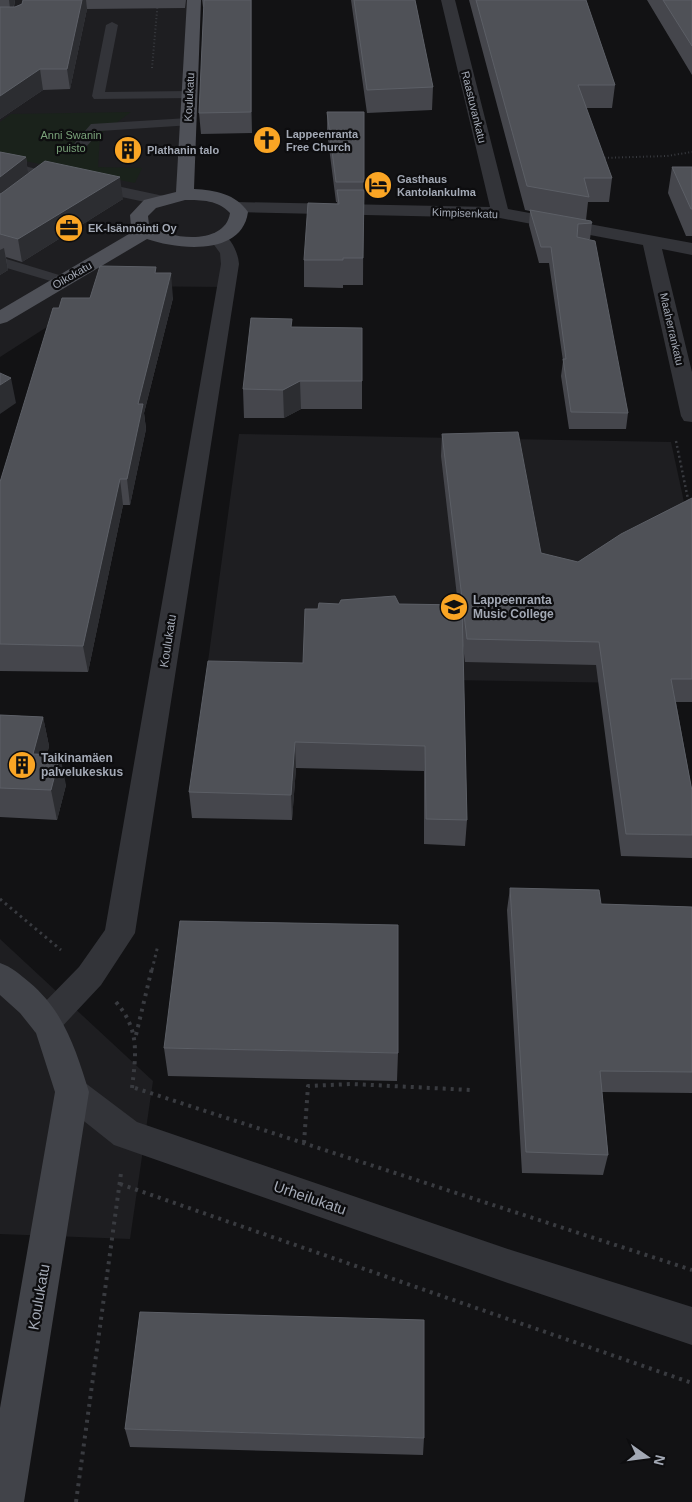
<svg xmlns="http://www.w3.org/2000/svg" width="692" height="1502" font-family="Arial,sans-serif">
<style>
.built{fill:#1e1e21}
.green{fill:#1a221b}
.lines{fill:none;stroke-linecap:round;stroke-linejoin:round}
.path-far3{stroke:#393b40;stroke-width:2;stroke-dasharray:1 2.5;stroke-linecap:butt}
.path-far2{stroke:#393b40;stroke-width:2.5;stroke-dasharray:2 3;stroke-linecap:butt}
.path-far1{stroke:#393b40;stroke-width:3;stroke-dasharray:2.5 4;stroke-linecap:butt}
.path{stroke:#393b40;stroke-width:4;stroke-dasharray:3 5;stroke-linecap:butt}
.lane{fill:#333439;fill-rule:evenodd}
.street{fill:#333439;fill-rule:evenodd}
.secondary{fill:#414349;fill-rule:evenodd}
.primary{fill:#4f5158;fill-rule:evenodd}
.wall{fill:#45464c}
.shaded-wall{fill:#2c2d31}
.building{fill:#4f5157;stroke:#5c5f66}
.labels{text-anchor:middle;stroke-width:4.5;stroke-linejoin:round;paint-order:stroke}
.far-street-label{font-size:11px;fill:#a3a9b5;stroke:#0d0d0f}
.far-poi-label{font-size:11px;font-weight:bold;fill:#a3a9b5;stroke:#0d0d0f;text-anchor:start}
.far-park-label{font-size:11px;fill:#79a179;stroke:#0d0d0f}
.poi-label{font-size:12px;font-weight:bold;fill:#a3a9b5;stroke:#0d0d0f;text-anchor:start}
.street-label{font-size:12px;fill:#a3a9b5;stroke:#0d0d0f}
.near-street-label{font-size:15px;fill:#a3a9b5;stroke:#0d0d0f}
</style>
<rect width="100%" height="100%" fill="#121214"/>
<path class="built" d="M0 0H194L185 194 235 207 218 238 226 287 111 286 0 357Z
M239 434 671 442 692 539V684L206 676Z
M0 939 153 1081 130 1239 0 1234Z"/>
<path class="green" d="M131 112 100 135 98 167 142 168 135 183 0 156V122L11 114Z"/>
<g class="lines">
<path class="path-far3" d="M152 68 158 0
M601 158 667 156 692 152"/>
<path class="path-far2" d="M676 441 689 504"/>
<path class="path-far1" d="M0 899 61 950
M152 970 158 945"/>
<path class="path" d="M116 1002C140 1030 136 1054 132 1088
M136 1035 152 968
M135 1088 692 1270
M304 1143 308 1086 352 1084 471 1090
M120 1184 692 1383
M76 1502 121 1173"/>
<path class="lane" d="M112 22 118 25 105 92 189 91 195 95 193 98 94 99 92 96 106 25Z
M188 118 192 119 194 122 192 125 100 131 80 154H70L68 151 91 124Z
M0 257 69 278 71 281 64 285 0 266Z"/>
<path class="street" d="M441 0H455L508 209 692 243V255L662 249 692 372V422L684 421 681 416 643 245 500 218 235 212 229 211 226 207 229 203 235 202 490 207Z
M0 161 159 195 165 196 168 200 165 204 159 205 0 171Z
M218 232C231 236 238 252 239 264L135 933 101 985 57 1032 46 1036 35 1032 30 1022 35 1012 79 967 105 930 221 264 220 253 209 238 211 234Z
M72 1077 84 1082 137 1122 511 1250 692 1307V1345L511 1284 114 1145 60 1102 55 1092 60 1082Z"/>
<path class="secondary" d="M0 963C12 967 19 974 29 982 64 1011 76 1050 89 1092L24 1502H0V1408L55 1092 36 1033 20 1013 0 995Z"/>
<path class="primary" d="M187 0H201L194 189C215 190 236 194 248 212 242 256 179 250 147 239L7 322 0 324V310L134 231 131 227 130 215 144 200 176 192ZM185 200C202 200 218 200 230 213 225 246 170 240 149 225L148 216 156 208Z"/>
</g>
<path class="wall" d="M0 0H15L14 7 22 4 23 0H186L185 8 87 9 70 89 43 90 0 119Z
M202 0H252V133L201 134 199 113 204 7H203Z
M351 0H415L433 87 432 110 367 113Z
M469 0H586L615 85 612 108H586L612 178 609 202H588L586 220 592 223 590 239H586L628 413 626 429H569L561 376 563 361 549 263H539L529 225 530 211 525 210Z
M647 0H692V75Z
M327 112H364L363 285H343V288L304 287V260L337 203V202H336L327 132Z
M0 152 26 157 28 174 123 199 22 262 6 257 8 270 0 275Z
M672 167H692V236H686L668 193Z
M157 273 173 298 144 413 146 429 130 505H123L88 672 0 671V482L59 308 90 298Z
M292 327 362 328V409H301L284 418H244L243 389Z
M442 434 541 553 578 562 692 498V702H676L692 791V858L621 856 596 665 465 662 463 646 467 820 465 846 424 844V771L296 768 292 820 192 818 189 792 303 663 318 609 339 604H399L458 605 441 456Z
M0 715 43 717 49 746 47 755 66 785 57 820 0 817Z
M510 888 601 904 692 907V1093L602 1092 608 1155 603 1175 522 1173 507 910Z
M164 1048 398 1053 397 1081 168 1076Z
M125 1429 424 1438 423 1455 130 1447Z"/>
<path class="shaded-wall" d="M9 0H15L11 17Z
M82 0H86L87 9 70 89 67 69Z
M251 0H252V133L251 112Z
M40 69 43 90 0 119V96Z
M26 157 29 179 0 202V177Z
M120 177 123 199 22 262 18 239Z
M4 248 8 270 0 275V250Z
M171 273 173 298 144 413 146 429 130 505 127 479 138 404Z
M11 378 16 403 0 414V385Z
M300 381 301 409 284 418 283 390Z
M120 479 123 505 88 672 83 646Z
M43 717 49 746 39 784 33 754Z
M295 742 296 768 292 820 291 795Z
M60 755 66 785 57 820 51 790Z"/>
<path class="building" d="M23 0H82L67 69H40L0 96V7H15L22 4Z
M204 0H251V112L199 113Z
M354 0H415L433 87 367 90Z
M476 0H586L615 85H578L612 178H584L589 197 527 186Z
M663 0H692V46Z
M327 112H364V182H336Z
M0 152 26 157 0 177Z
M45 161 120 177 18 239 0 234V194L2 193Z
M672 167H692V209H691Z
M337 190H364L363 258H343V260H304L308 203 339 204Z
M530 210 591 221 592 223 578 224 577 237 595 241 628 413 571 412 563 359H566L551 247H541Z
M100 266 156 267 155 273H171L138 404H143L127 479H120L83 646 0 644V482L53 308H59L62 298H90Z
M251 318 292 319 291 327 362 328V381H300L283 390 243 389Z
M0 373 11 378 0 385Z
M518 432 541 553 578 562 621 534 692 498V679H671L692 791V835L626 834 599 642 467 639 442 434Z
M395 596 399 604 462 605 467 820 426 819 425 746 295 742 291 795 189 792 208 661 303 663 305 609H318L319 603 339 604 341 600Z
M0 715 43 717 33 754 60 755 51 790 0 788Z
M510 888 599 890 601 904 692 907V1072L600 1071 608 1155 526 1152Z
M180 921 398 925V1053L164 1048Z
M140 1312 424 1320V1438L125 1429Z"/>
<defs>
<symbol id="church-disc" viewBox="-11 -11 22 22"><circle r="9.5" fill="#faa524" stroke="#0d0d0f"/><path d="M-1.2-6h2.4v3.5h3.3v2.4h-3.3V6h-2.4V-.1h-3.3v-2.4h3.3Z" fill="#111"/></symbol>
<symbol id="building-disc" viewBox="-11 -11 22 22"><circle r="9.5" fill="#faa524" stroke="#0d0d0f"/><path d="M-4-6H4V6H1V3H-1V6H-4ZM-2.5-4.3h1.7v1.8h-1.7ZM.8-4.3h1.7v1.8H.8ZM-2.5-1h1.7V.8h-1.7ZM.8-1h1.7V.8H.8Z" fill="#111"/></symbol>
<symbol id="hotel-disc" viewBox="-11 -11 22 22"><circle r="9.5" fill="#faa524" stroke="#0d0d0f"/><path d="M-6-4.5h1.5V1H6V5H4.5V3h-9V5H-6ZM-4 0a1.8 1.8 0 1 1 3.6 0ZM.5 0V-2.5h3Q6-2.5 6 0Z" fill="#111"/></symbol>
<symbol id="office-disc" viewBox="-11 -11 22 22"><circle r="9.5" fill="#faa524" stroke="#0d0d0f"/><path d="M-6-3h4V-5.5h4V-3h4V5H-6ZM-1-4.5V-3h2v-1.5ZM-6 0V1H6V0Z" fill="#111"/></symbol>
<symbol id="school-disc" viewBox="-11 -11 22 22"><circle r="9.5" fill="#faa524" stroke="#0d0d0f"/><path d="M0-5L7-2L0 1L-7-2ZM-4 1L0 2.5L4 1V4Q0 6-4 4Z" fill="#111"/></symbol>
</defs>
<g fill-rule="evenodd">
<use href="#church-disc" x="251" y="124" width="32" height="32"/>
<use href="#building-disc" x="112" y="134" width="32" height="32"/>
<use href="#hotel-disc" x="362" y="169" width="32" height="32"/>
<use href="#office-disc" x="53" y="212" width="32" height="32"/>
<use href="#school-disc" x="438" y="591" width="32" height="32"/>
<use href="#building-disc" x="6" y="749" width="32" height="32"/>
</g>
<g class="labels">
<g class="far-street-label">
<text transform="translate(189 97) rotate(-87)" y="4">Koulukatu</text>
<text transform="translate(474 107) rotate(76)" y="4">Raastuvankatu</text>
<text transform="translate(465 213) rotate(2)" y="4">Kimpisenkatu</text>
<text transform="translate(72 275) rotate(-30)" y="4">Oikokatu</text>
<text transform="translate(672 329) rotate(77)" y="4">Maaherrankatu</text>
</g>
<g class="far-poi-label">
<text x="286" y="138">Lappeenranta<tspan x="286" dy="13">Free Church</tspan></text>
<text x="147" y="154">Plathanin talo</text>
<text x="397" y="183">Gasthaus<tspan x="397" dy="13">Kantolankulma</tspan></text>
<text x="88" y="232">EK-Isännöinti Oy</text>
</g>
<g class="far-park-label">
<text x="71" y="139">Anni Swanin<tspan x="71" dy="13">puisto</tspan></text>
</g>
<g class="poi-label">
<text x="473" y="604">Lappeenranta<tspan x="473" dy="14">Music College</tspan></text>
<text x="41" y="762">Taikinamäen<tspan x="41" dy="14">palvelukeskus</tspan></text>
</g>
<g class="street-label">
<text transform="translate(168 641) rotate(-81)" y="4">Koulukatu</text>
</g>
<g class="near-street-label">
<text transform="translate(310 1198) rotate(19)" y="5">Urheilukatu</text>
<text transform="translate(39 1297) rotate(-80)" y="5">Koulukatu</text>
</g>
</g>
<g transform="translate(647 1457) rotate(104)" stroke="#0d0d0f" stroke-width="4" paint-order="stroke">
<path d="M0-4L9 19L0 12L-9 19Z" fill="#a3a9b5"/>
<text y="-8" font-size="14" font-weight="bold" text-anchor="middle" fill="#a3a9b5">N</text>
</g>
</svg>
